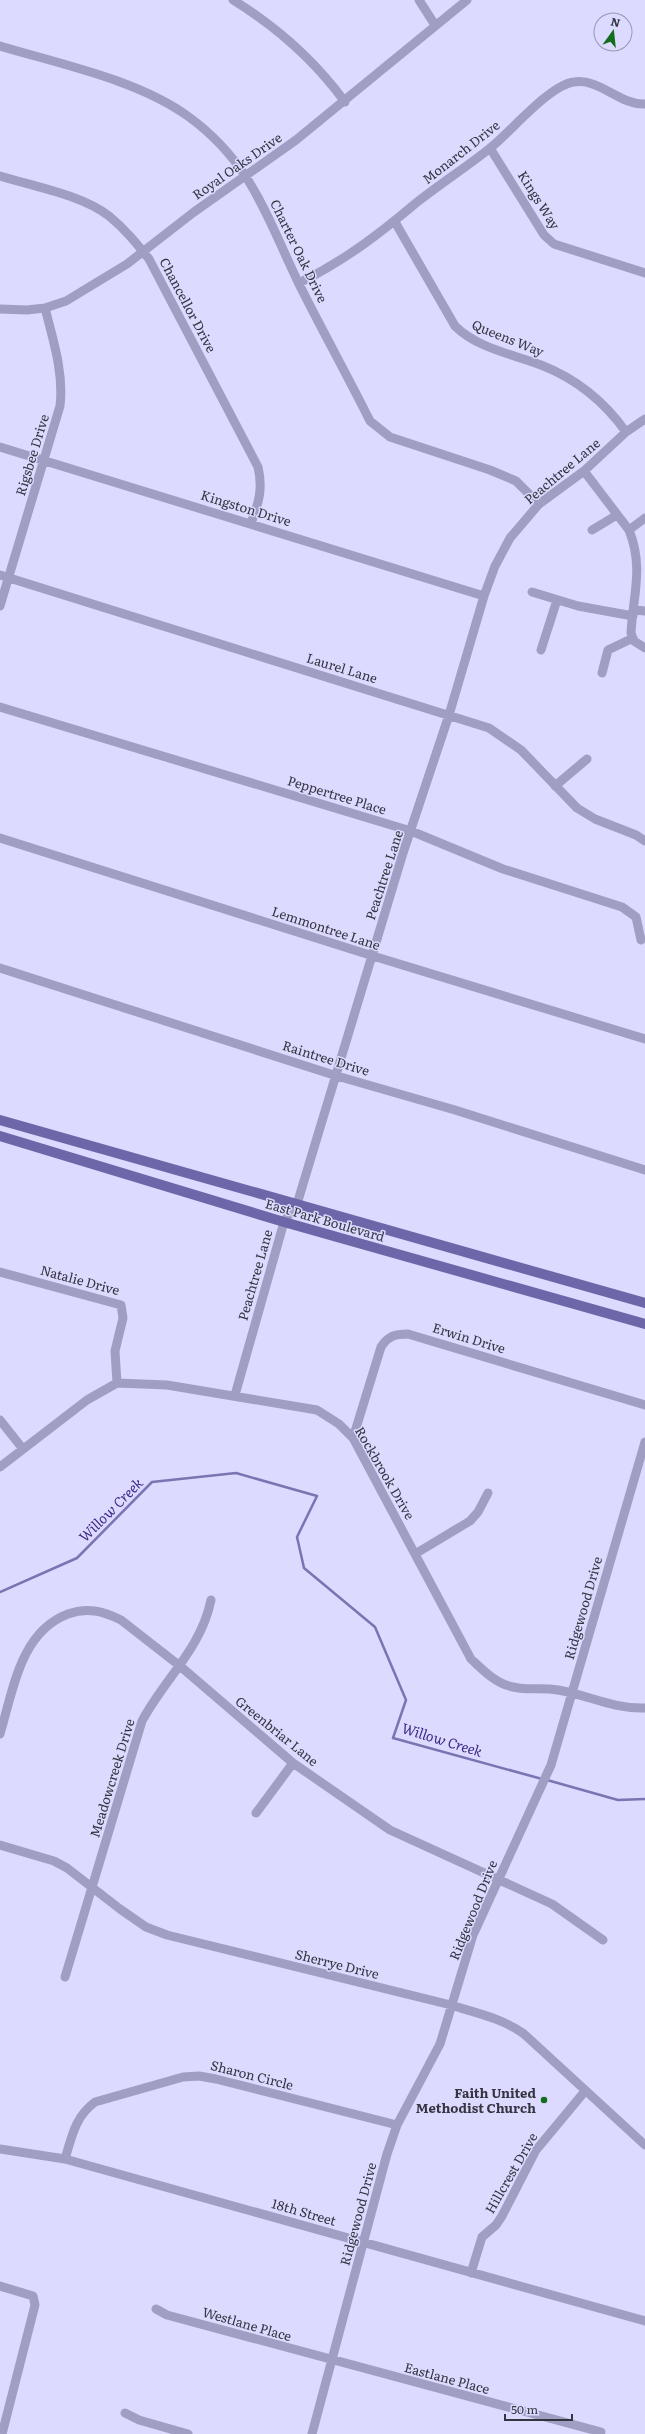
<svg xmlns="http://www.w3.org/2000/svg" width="645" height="2434" font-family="Literata,serif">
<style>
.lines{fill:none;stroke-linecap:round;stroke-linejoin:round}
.stream{stroke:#7a75b2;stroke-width:2.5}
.minor{stroke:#a09fc3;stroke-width:9}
.major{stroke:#6d67a9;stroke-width:10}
.poi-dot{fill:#116f1b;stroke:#dcdafe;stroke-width:1.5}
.labels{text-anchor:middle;stroke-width:3;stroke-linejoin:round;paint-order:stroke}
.street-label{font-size:13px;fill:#353542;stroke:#dcdafe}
.poi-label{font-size:13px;font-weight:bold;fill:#353542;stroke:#dcdafe;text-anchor:end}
.water-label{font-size:14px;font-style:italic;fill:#3e2987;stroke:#dcdafe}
</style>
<rect width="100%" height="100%" fill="#dcdafe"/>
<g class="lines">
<path class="stream" d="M0 1592 77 1558 152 1482 236 1473 317 1496 297 1537 304 1568 375 1627 406 1700 393 1738 542 1779
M547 1780 618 1800 645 1799"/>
<path class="minor" d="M233 0C277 27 315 61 345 102
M419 0 435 25
M0 46C60 64 139 80 189 117 252 163 267 218 299 284 322 330 347 375 370 421L390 437 490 470 516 481 539 504
M490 148 544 235 554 244 645 273
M0 176C33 186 82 195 109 216 125 229 137 244 149 259L258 467C263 488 259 503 251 523
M395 222 455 326C477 348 512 354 541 365 577 379 604 401 626 432
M299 283C344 261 378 235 416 203 440 184 465 168 489 149 510 133 549 85 574 82 600 78 619 105 645 104
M0 309 27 310 45 308 66 301 127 264 194 212 296 140 467 0
M0 447 484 596
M584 471 629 530C644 568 633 595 631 633L634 641 645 648
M592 530 617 515
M629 530 645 518
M0 575 489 728 521 750 577 808 595 819 636 835 645 841
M532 592 578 606 633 616
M0 606 60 406C64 373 53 340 45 308
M635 610 645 611
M541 650 557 600
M602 673 608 650 633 638
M0 707 411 831 503 869 622 907 636 917 641 940
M555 786 587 759
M0 838 373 956 645 1039
M0 968 337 1076 455 1110 645 1170
M0 1272 121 1305 123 1318 115 1351 117 1383
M235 1395 284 1222 297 1204 403 853 449 715 484 596 495 566 510 538 539 504 584 471 626 432 645 419
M0 1420 23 1449
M353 1438 381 1347C388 1336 395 1334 408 1334L645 1405
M0 1467 87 1400 117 1383 167 1385 317 1410 339 1424 353 1438 471 1659C482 1669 494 1682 509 1686 525 1691 541 1687 558 1690 588 1695 613 1709 645 1708
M415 1554 470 1521 478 1512 488 1493
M0 1734C13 1691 20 1632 68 1614 87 1607 103 1611 121 1620L180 1666 293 1763 390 1830 552 1904 603 1940
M256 1813 293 1763
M0 1845 54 1861 67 1868 120 1909 146 1927 167 1935 451 2005C476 2013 502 2018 524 2034L645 2145
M65 1977 142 1721C165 1678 201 1649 211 1600
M0 2149 65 2159 645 2321
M65 2159C72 2136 75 2117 95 2102L183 2077 199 2076 216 2079 397 2125
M471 2273 482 2237 496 2225 502 2216 536 2150 585 2091
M0 2286 33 2296 35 2305 2 2434
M156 2309 167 2315 601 2432
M125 2413 139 2420 188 2434
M312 2434 387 2154 397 2125 440 2044 473 1935 551 1765 645 1442"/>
<path class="major" d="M0 1120 645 1303
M0 1136 284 1222 645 1324"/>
</g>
<circle class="poi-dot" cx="544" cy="2100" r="4"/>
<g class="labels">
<g class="street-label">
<text transform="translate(461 152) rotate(-38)" y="5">Monarch Drive</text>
<text transform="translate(237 166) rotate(-35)" y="5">Royal Oaks Drive</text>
<text transform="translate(539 200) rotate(58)" y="5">Kings Way</text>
<text transform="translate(299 251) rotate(64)" y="5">Charter Oak Drive</text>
<text transform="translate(188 305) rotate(62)" y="5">Chancellor Drive</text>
<text transform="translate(508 338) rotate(22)" y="5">Queens Way</text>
<text transform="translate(32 455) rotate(-73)" y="5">Rigsbee Drive</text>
<text transform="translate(562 471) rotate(-40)" y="5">Peachtree Lane</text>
<text transform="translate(246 508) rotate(17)" y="5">Kingston Drive</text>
<text transform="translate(342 668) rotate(17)" y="5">Laurel Lane</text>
<text transform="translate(337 795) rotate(17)" y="5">Peppertree Place</text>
<text transform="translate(384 875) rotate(-72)" y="5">Peachtree Lane</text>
<text transform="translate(326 928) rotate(18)" y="5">Lemmontree Lane</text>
<text transform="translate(326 1058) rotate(17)" y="5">Raintree Drive</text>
<text transform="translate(325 1220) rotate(16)" y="5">East Park Boulevard</text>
<text transform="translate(255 1275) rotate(-74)" y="5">Peachtree Lane</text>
<text transform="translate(80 1280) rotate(15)" y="5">Natalie Drive</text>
<text transform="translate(469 1338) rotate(17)" y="5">Erwin Drive</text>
<text transform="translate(385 1473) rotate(60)" y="5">Rockbrook Drive</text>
<text transform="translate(583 1608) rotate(-74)" y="5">Ridgewood Drive</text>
<text transform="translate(277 1731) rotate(39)" y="5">Greenbriar Lane</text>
<text transform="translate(112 1778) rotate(-73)" y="5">Meadowcreek Drive</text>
<text transform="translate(473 1910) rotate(-68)" y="5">Ridgewood Drive</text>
<text transform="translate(337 1964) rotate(14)" y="5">Sherrye Drive</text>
<text transform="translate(252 2075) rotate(14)" y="5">Sharon Circle</text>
<text transform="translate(511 2173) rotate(-60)" y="5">Hillcrest Drive</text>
<text transform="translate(304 2212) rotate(16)" y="5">18th Street</text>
<text transform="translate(358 2214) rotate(-75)" y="5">Ridgewood Drive</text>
<text transform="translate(247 2324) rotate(16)" y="5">Westlane Place</text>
<text transform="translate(447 2378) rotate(15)" y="5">Eastlane Place</text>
</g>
<g class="poi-label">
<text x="536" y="2098">Faith United<tspan x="536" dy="15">Methodist Church</tspan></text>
</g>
<g class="water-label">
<text transform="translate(111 1510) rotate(-45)" y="5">Willow Creek</text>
<text transform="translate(442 1740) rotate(17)" y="5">Willow Creek</text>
</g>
</g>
<g transform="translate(613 32) rotate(15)"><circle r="19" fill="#dcdafe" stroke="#9998b3"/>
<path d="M0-3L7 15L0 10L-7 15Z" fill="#116f1b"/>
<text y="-6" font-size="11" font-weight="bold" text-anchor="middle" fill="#353542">N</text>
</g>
<path d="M505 2414v6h67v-6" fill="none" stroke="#353542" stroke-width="2"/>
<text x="511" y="2414" font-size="12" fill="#353542" stroke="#dcdafe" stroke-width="3" paint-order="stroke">50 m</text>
</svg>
